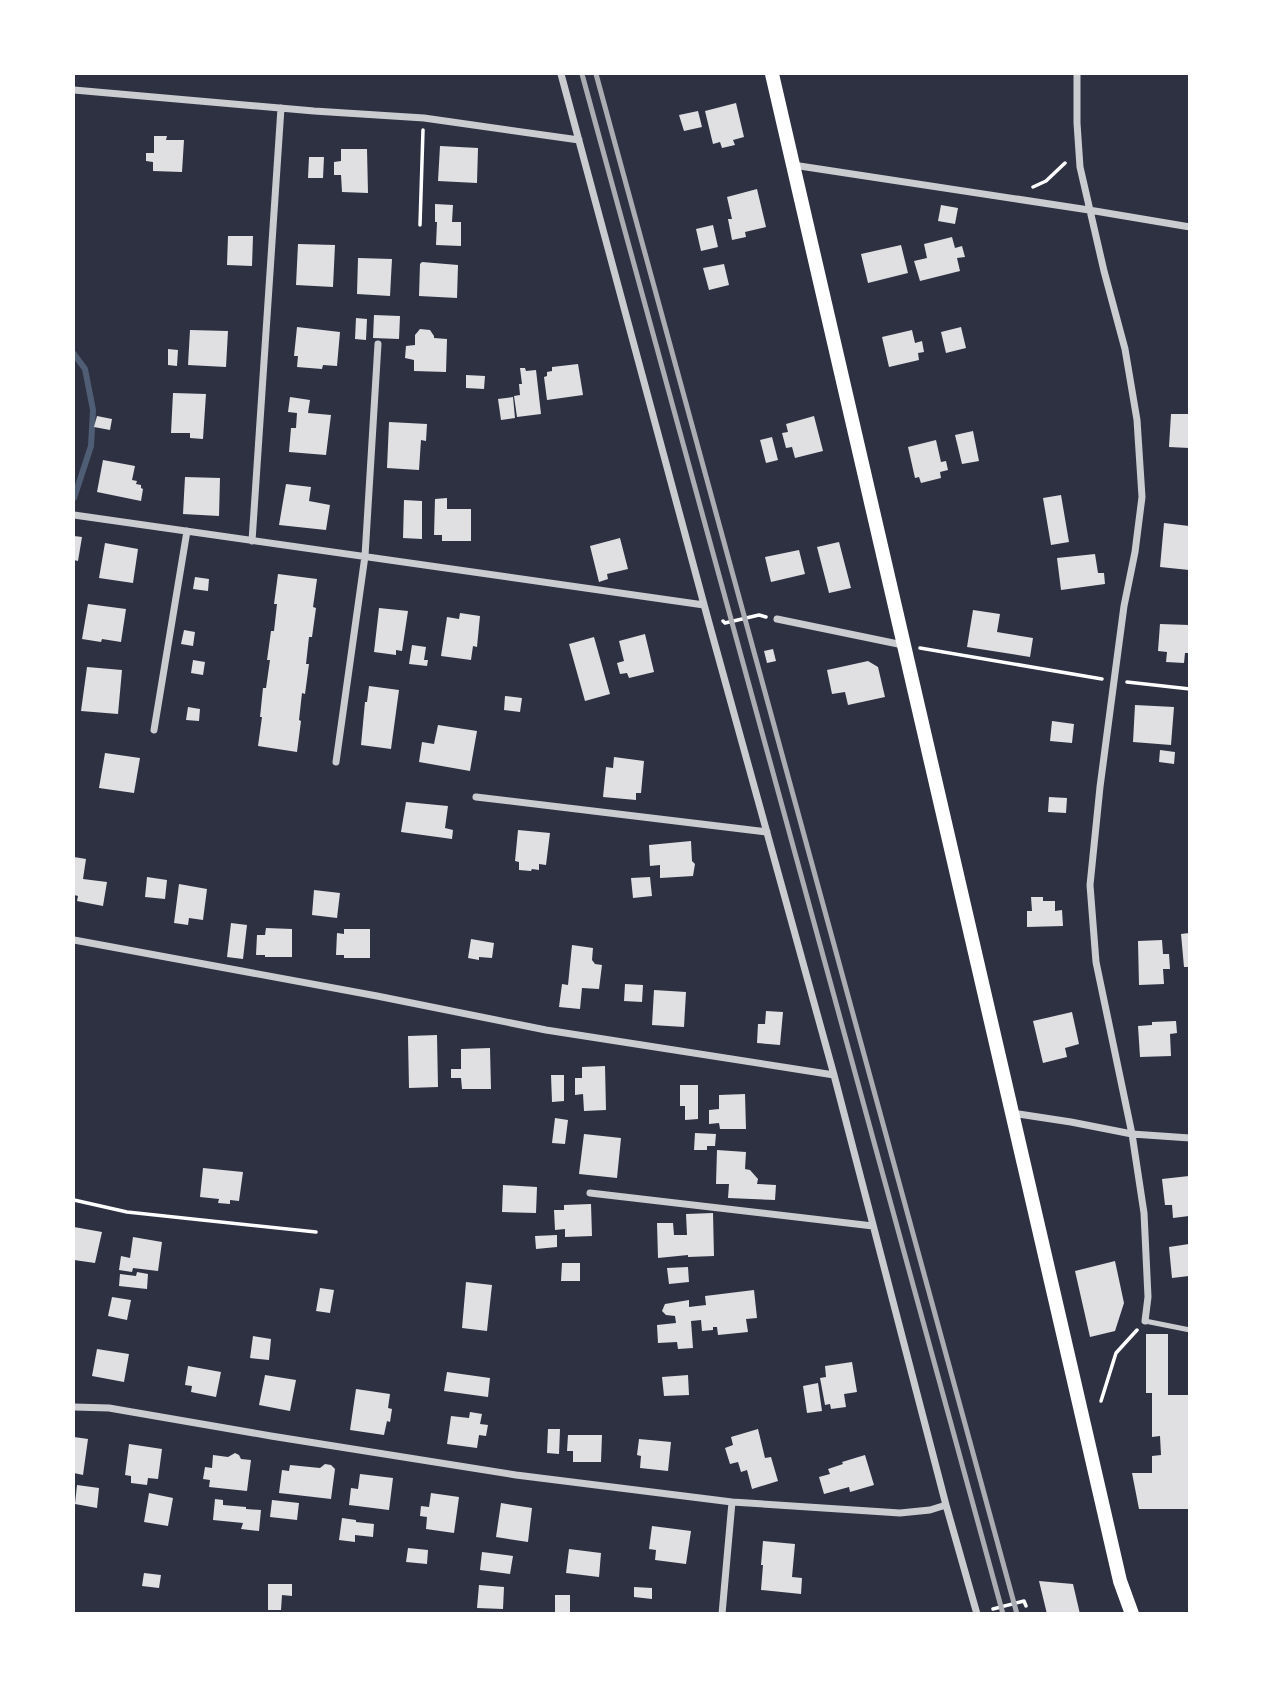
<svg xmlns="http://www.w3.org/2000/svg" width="1263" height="1687" font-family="'PT Sans Narrow',sans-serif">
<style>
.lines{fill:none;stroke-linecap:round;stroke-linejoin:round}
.stream{stroke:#4f5d75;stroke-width:6}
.building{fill:#e0e0e3}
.path{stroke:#fff;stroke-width:3.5}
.service{stroke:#caccd0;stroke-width:5}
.minor{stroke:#caccd0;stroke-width:7}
.secondary{stroke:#fff;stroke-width:14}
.rail{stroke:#abadb3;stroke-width:5}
</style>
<rect width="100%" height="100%" fill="#2d3142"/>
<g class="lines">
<path class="stream" d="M74 354 85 369 93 410 91 446 74 498"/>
</g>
<path class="building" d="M736 103 744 137 733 140 735 145 722 148 720 142 713 144 705 111Z
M698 111 702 127 684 131 679 115Z
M154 136H167L166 140H184L182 172 153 171V162L146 161V153H154Z
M440 146 478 148 477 183 438 181Z
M341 149H367L368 193 342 192 341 175H334V162L341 161Z
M309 157H324L323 178H308Z
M757 189 766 227 745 232 746 237 732 240 728 219H732L727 197Z
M435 204 453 205 452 222H461V246L436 245 437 222H435Z
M941 205 958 208 955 224 938 221Z
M713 225 718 247 701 251 696 229Z
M228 236H253L252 266 227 265Z
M952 237 955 248 962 246 965 257 957 258 960 271 920 281 914 261 927 258 924 244Z
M298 244 335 245 333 287 296 285Z
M901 245 908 273 868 283 861 254Z
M358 258 392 259 390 296 357 294Z
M422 262 458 265 457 298 419 296 420 264Z
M724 264 729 285 709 290 703 268Z
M374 315 400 316 399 339 373 338Z
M356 318 367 319 366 340 355 339Z
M297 327 340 332 337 366 323 365 322 369 297 367 298 356H294Z
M961 327 966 348 946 353 941 332Z
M420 329 430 330 434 336V338L447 339 446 372 414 371V360L405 358 406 346 415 345V335Z
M190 330 228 331 226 367 188 365Z
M912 330 915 343 922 341 924 352 918 353 919 360 889 367 882 337Z
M168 349 178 350 177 366 168 365Z
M578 364 583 395 547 400 544 377 547 376V372L552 371V367Z
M520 368H525L526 371 536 370 541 414 517 417 514 396 520 395 519 384H522Z
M466 375 485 376 484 389 466 388Z
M173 393 206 394 203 439 190 438V433H171Z
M290 397 310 400 308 413 331 415 326 455 289 452 291 428H296L297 413 288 412Z
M513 397 515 418 501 420 498 399Z
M1171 414H1189V448L1169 447Z
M97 416 112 419 110 430 94 427Z
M814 416 823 451 795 458 792 447 786 448 782 433 788 432 786 424Z
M389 422 427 424 426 441 421 440 419 470 387 468Z
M973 431 979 461 962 464 955 435Z
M772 437 778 460 766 463 760 440Z
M936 440 941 462 946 461 948 470 940 472 941 478 921 483 919 477 915 478 908 447Z
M103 460 135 466 132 480 137 481 136 484 141 485V488L143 489 141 501 97 492Z
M185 477 220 478 219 516 183 514Z
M286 484 311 487 309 501 330 505 326 530 279 525Z
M1061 495 1069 542 1051 545 1043 498Z
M447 498V509H471V541H442V535H434L435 499Z
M404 500 422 501V539L403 538Z
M1164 523 1189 526V570L1160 567Z
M74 536 82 537 78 561 74 560Z
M620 538 628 569 607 574 608 579 599 582 590 546Z
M839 542 851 588 829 593 817 547Z
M105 543 138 549 133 583 99 578Z
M799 550 805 574 771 582 765 557Z
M1095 554 1098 573H1104L1105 584 1061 590 1057 558Z
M278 574 317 579 313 607 316 608 312 637H309L306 664H309L305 694 302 693 299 720 301 721 297 752 258 746 262 717H260L263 688H266L270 660H267L271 631H274L277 604H274Z
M195 577 209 579 208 591 193 589Z
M88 604 126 609 121 642 102 639 101 642 82 639Z
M379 608 408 611 402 651 396 650V655L374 652Z
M973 610 1000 614 997 632 1033 638 1030 657 967 647Z
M460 613 480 616 477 647 473 646 471 660 441 656 447 617 459 619Z
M1160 624 1189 625V653H1185L1184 663 1166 662 1167 652 1158 651Z
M184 630 195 632 193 646 181 644Z
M645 634 654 672 629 678 627 673 620 674 617 663 624 661 619 641Z
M594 637 610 694 585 701 569 644Z
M412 645 426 647 424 660H428L427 666 409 664Z
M773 649 776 661 767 663 764 651Z
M193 660 205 662 203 675 191 673Z
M868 661 878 667 885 697 848 705 845 692 832 694 827 670Z
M87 667 122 670 118 714 81 711Z
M369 686 399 690 391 749 361 745 365 702H367Z
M505 696 522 698 520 712 504 710Z
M1135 705 1174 707 1171 745 1133 742Z
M188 707 200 709 199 721 186 720Z
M1052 721 1074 724 1072 743 1050 741Z
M438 725 477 731 470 771 419 762 422 742 434 744Z
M1160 750 1175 752 1174 764 1159 762Z
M105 753 140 758 134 793 99 788Z
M614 757 644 761 641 793H636V800L603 797 606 767 613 768Z
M1049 797 1067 798 1066 813 1048 812Z
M406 802 448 806 445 828 453 830 452 839 401 832Z
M518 830 550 833 546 865 539 864V870L532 869 531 871 519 870V862L515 861Z
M691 841 692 861 695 864 693 876 660 878V865L650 866 649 845Z
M74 857 86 859 83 879 107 882 103 906 77 901 78 896 74 895Z
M147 877 167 880 165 899 145 897Z
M650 877 652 896 633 898 631 878Z
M179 884 207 889 203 920 189 918 188 925 174 923Z
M314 890 340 893 337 918 312 915Z
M1031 897H1043V901H1055V911L1062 910 1063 926 1027 927V911H1032Z
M231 923 247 925 243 959 227 957Z
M266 928 292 929V957H265V955H256L257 935H265Z
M344 929H370V958H344V955H336L337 933 344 934Z
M1189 933V967H1184L1181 934Z
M471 939 494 943 492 958 479 957V960L468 958Z
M1162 940 1163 954H1169L1170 969H1163L1164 984 1139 985 1138 941Z
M572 945 593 948 592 960 595 964 602 965 599 989 582 988 580 1009 559 1007 562 984 568 985Z
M625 984 643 985 642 1002 624 1001Z
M654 990 686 992 684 1027 652 1025Z
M766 1011 783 1012 780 1045 757 1043 758 1024H765Z
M1072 1012 1079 1044 1065 1048 1067 1057 1043 1063 1033 1021Z
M1176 1021 1177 1033 1170 1034 1171 1056 1140 1057 1138 1026 1152 1025V1022Z
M437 1035 438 1087 409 1088 408 1036Z
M490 1048 491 1089H462L461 1078H451V1069H461V1049Z
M605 1066 606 1110 584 1111 583 1094 575 1095V1078H582V1067Z
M551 1075H564V1101L552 1102Z
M680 1085H698V1119L685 1120V1106H680Z
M745 1094 746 1129H720L719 1123 709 1124V1110L719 1109V1095Z
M555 1118 568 1120 565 1144 552 1143Z
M695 1133 716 1134 715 1146H707V1150H694Z
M584 1134 621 1138 617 1178 579 1174Z
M717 1150 746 1152 745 1169 750 1170 758 1179 757 1184 776 1185 775 1200 728 1198 729 1184H716Z
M203 1168 243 1172 239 1201 230 1200V1204L218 1203 219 1199 200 1197Z
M1189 1176V1216L1173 1218 1172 1205H1165L1162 1179Z
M503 1185 537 1187 536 1213 502 1212Z
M591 1204 592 1236 565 1237V1229L555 1230 554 1210H564V1205Z
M713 1213 714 1256 688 1257V1255L658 1258 657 1223H673L674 1235H687L686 1214Z
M74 1227 102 1232 95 1263 74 1260Z
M557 1235V1247L536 1249 535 1236Z
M133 1237 162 1242 158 1271 133 1268 132 1272 119 1270 121 1256 130 1258Z
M1189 1244V1276L1172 1278 1169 1247Z
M1115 1261 1124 1303 1115 1331 1090 1337 1075 1271Z
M562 1263H580V1281H561Z
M688 1267 689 1282 669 1284 667 1268Z
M137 1272 148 1274 147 1289 119 1286 120 1274 136 1276Z
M466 1282 492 1285 487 1331 462 1328Z
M320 1288 334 1290 330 1313 316 1311Z
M754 1290 757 1318 746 1319 748 1332 718 1335 717 1327H713V1330L702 1331 701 1320 691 1321 693 1348 678 1349 677 1342 658 1343 657 1325 676 1323 675 1316 666 1315 662 1311 665 1304 689 1300V1307L706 1305 705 1296Z
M112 1297 131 1300 127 1320 108 1316Z
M1146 1334H1168V1395H1189L1188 1509H1139L1132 1473H1152V1456L1161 1455 1160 1436 1152 1437V1393H1146Z
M253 1336 271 1339 269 1360 250 1358Z
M97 1349 129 1354 124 1382 92 1376Z
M852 1362 857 1392 844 1394 846 1407 831 1409 830 1404 825 1405 820 1378 826 1377 825 1366Z
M188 1366 221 1372 216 1397 191 1392 192 1386 185 1385Z
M447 1372 490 1378 488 1397 444 1391Z
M265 1375 296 1380 290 1411 259 1405Z
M688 1375 689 1395 664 1396 662 1377Z
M818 1383 822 1411 807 1413 803 1386Z
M356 1389 390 1394 388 1408 392 1409 390 1422 387 1421 384 1435 350 1430Z
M470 1412 482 1414 480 1424 488 1425 486 1436 479 1435 477 1448 447 1444 451 1416 469 1418Z
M548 1429H560L559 1454 547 1453Z
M758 1429 765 1458 771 1457 778 1481 752 1489 747 1470 741 1472 738 1462 730 1464 725 1448 733 1445 731 1437Z
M568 1435H602L601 1462H573V1451H567Z
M74 1437 88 1439 83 1475 74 1473Z
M639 1439 671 1442 668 1471 640 1468 641 1456 637 1455Z
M129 1444 162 1449 158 1479 148 1478 147 1485 131 1483V1476L125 1475Z
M235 1453 239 1455 241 1459 251 1460 247 1491 209 1487 210 1480 203 1479 205 1467 212 1468 213 1455 228 1457Z
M865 1455 874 1485 850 1492 849 1487 824 1494 819 1477 830 1474 828 1469 843 1464 842 1462Z
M325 1464 331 1465 335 1469 331 1499 279 1493 282 1470 289 1471 290 1465 320 1468Z
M360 1474 393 1478 389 1510 349 1505 351 1488 358 1489Z
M77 1485 99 1488 97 1508 75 1504Z
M149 1493 173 1498 168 1526 144 1522Z
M431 1493 459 1497 454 1533 426 1529 427 1517 420 1516 421 1506 429 1507Z
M215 1499 223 1500V1505L246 1507V1509L261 1510 259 1531 241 1529 243 1523 213 1520Z
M272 1500 299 1503 297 1520 270 1517Z
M501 1503 532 1508 528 1542 496 1537Z
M342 1518 356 1520V1522L374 1524 373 1537 355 1535V1542L339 1540Z
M652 1526 691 1531 686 1564 655 1560 656 1550 649 1549Z
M763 1541 795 1544 792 1577 802 1578 801 1594 761 1590 763 1565H761Z
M408 1548 428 1550 427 1564 406 1562Z
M569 1549 601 1553 599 1577 566 1573Z
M482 1552 513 1556 510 1574 480 1570Z
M144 1573 161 1575 159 1588 142 1586Z
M1039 1581 1073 1584 1080 1614H1047Z
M268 1584H292V1596L282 1595 281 1610H268Z
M479 1585 504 1587 503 1609 477 1608Z
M634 1587 652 1588V1599L634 1597Z
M555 1595H570V1614H555Z"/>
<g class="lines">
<path class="path" d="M1033 187 1046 181 1065 163
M420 225 423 130
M723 621 725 623 759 615 766 617
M920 648 1102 679
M1127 682 1190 689
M74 1200 127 1212 316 1232
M1101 1401 1116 1353 1137 1330
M993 1609 1024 1601 1026 1606"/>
<path class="service" d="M1145 1321 1190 1330"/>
<path class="minor" d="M561 74 709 623 834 1075 946 1505 977 1614
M1077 74V123L1080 167 1104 271 1125 349 1137 420 1142 497 1135 552 1124 606 1114 681 1100 787 1090 885 1096 962 1132 1134 1144 1213 1148 1297 1145 1321
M74 90 314 111 424 118 579 140
M793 165 1089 210 1190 227
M74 515 704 605
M252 541 281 108
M777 619 903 645
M154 730 187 531
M336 762 365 556 378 344
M476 797 767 832
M74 940 377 996 546 1030 834 1075
M1012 1113 1071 1122 1132 1134 1190 1138
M590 1193 873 1226
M74 1407 109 1408 271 1436 516 1475 732 1502
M722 1614 732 1502 900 1513 930 1510 946 1505"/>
<path class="secondary" d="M772 74 1074 1381 1120 1581 1132 1614"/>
<path class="rail" d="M582 74 1003 1614
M596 74 1017 1614"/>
</g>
<rect width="1263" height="1687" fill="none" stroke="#ffffff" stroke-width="150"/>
</svg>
